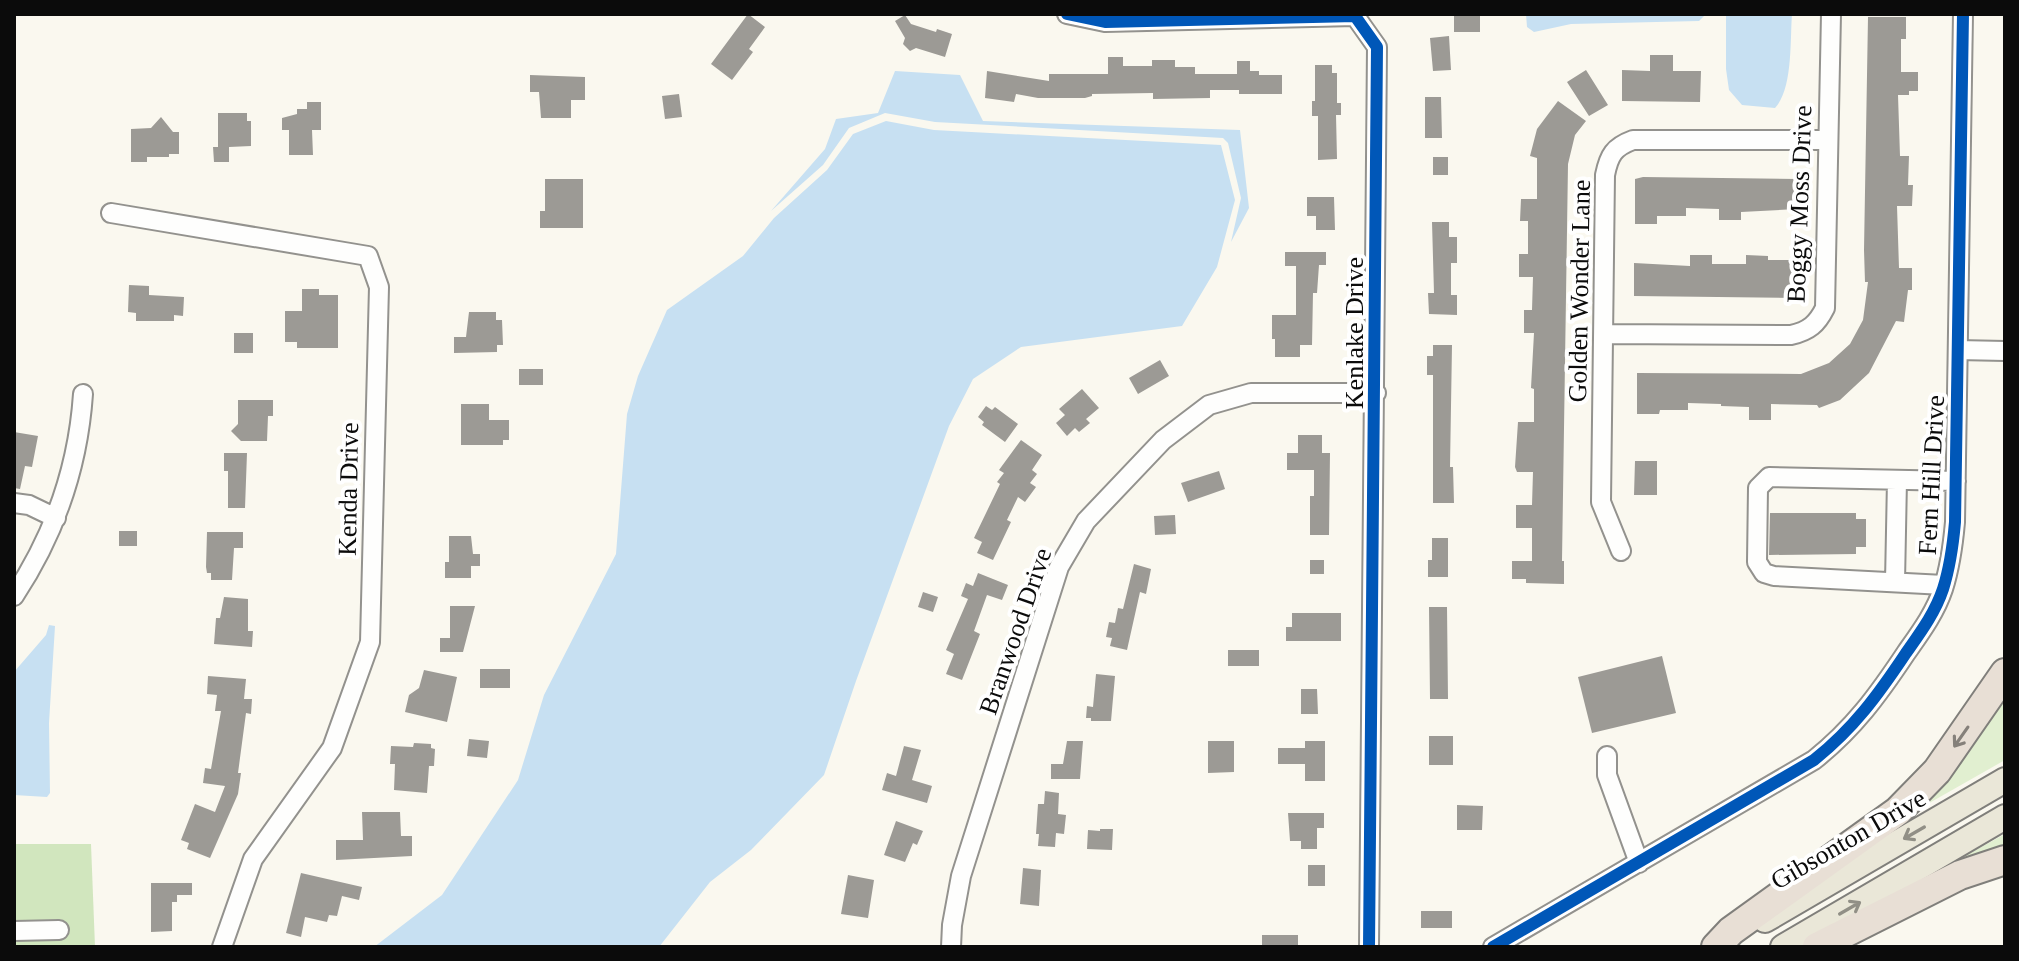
<svg xmlns="http://www.w3.org/2000/svg" width="2019" height="961" font-family="'Times New Roman',serif">
<style>
.green{fill:#e1efd0}
.forest{fill:#d1e6be}
.water{fill:#c7e0f2}
.building{fill:#9c9a95}
.lines{fill:none;stroke-linecap:round;stroke-linejoin:round}
.minor-casing{stroke:#93928e;stroke-width:22}
.major-casing{stroke:#807f7b;stroke-width:28}
.highway-casing{stroke:#807f7b;stroke-width:32}
.minor{stroke:#fefefd;stroke-width:18}
.major{stroke:#eae7d8;stroke-width:24}
.highway{stroke:#e8dfd5;stroke-width:28}
.cycleway-casing{stroke:#fff;stroke-width:17}
.cycleway{stroke:#0057b8;stroke-width:12}
.oneway{stroke:#85807a}
.oneway2{stroke:#918f86}
.labels{text-anchor:middle;stroke-width:8;stroke-linejoin:round;paint-order:stroke}
.street-label{font-size:26px;fill:#0b0b0b;stroke:#fff}
</style>
<rect width="100%" height="100%" fill="#faf8ef"/>
<path class="green" d="M2005 684V760L1917 810Z
M2005 834V853L1960 862 1965 856Z"/>
<path class="forest" d="M14 844H91L95 947H14Z"/>
<path class="water" d="M1526 14H1706L1699 21 1571 24 1534 32 1527 27Z
M1726 14H1792C1790 40 1793 89 1775 108L1742 105 1729 90 1726 69Z
M895 71 960 75 983 121 1240 130 1249 208 1231 242 1241 198 1228 143 1223 138 935 122 885 113 849 128 823 165 771 211 825 149 836 119 878 113Z
M886 121 934 130 1221 145 1235 200 1217 267 1182 326 1021 347 973 379 949 426 856 681 824 775 751 850 710 882 659 947H374L442 895 518 780 544 695 616 554 627 414 638 376 667 310 743 256 774 218 827 170 853 134Z
M49 625 55 626 49 723 50 793 47 797 14 795V672L46 635Z"/>
<path class="building" d="M748 14 765 27 749 49 753 52 732 80 711 64Z
M1454 14H1480V32H1454Z
M905 15 911 24 936 32 937 29 952 34 945 57 916 48 910 51 903 44 905 38 895 21Z
M1868 17H1906V39H1901V72H1918V91H1909V95H1898L1900 156H1909L1908 185H1913L1912 206H1897L1899 268H1912V290H1908L1904 322 1896 321 1869 373 1840 400 1819 408 1817 405 1771 404V420H1749V407L1721 406V404L1688 403V410H1660L1659 414H1637V373L1801 374 1829 363 1850 344 1863 320 1868 282H1865L1864 250Z
M1449 36 1451 70 1433 71 1430 38Z
M1650 55H1673V71H1701L1700 102 1622 101V70L1650 71Z
M1108 57H1123V66H1152V60H1175V67H1195V74H1237V61H1250V71H1259V75H1282V94H1239V90H1210V98L1153 99V93L1092 94V96L1085 98H1038L1016 94 1014 102 985 98 987 71 1049 81V74H1108Z
M1315 65H1332V73H1337V103H1341V115H1336L1337 159 1318 160V116H1312V101H1315Z
M1586 70 1608 105 1589 116 1567 82Z
M530 75 585 77V100H571V118H541L539 92H530Z
M679 94 682 117 665 119 662 96Z
M1425 97H1441L1442 138H1425Z
M1558 101 1586 121 1575 135 1568 164 1562 561H1564V584L1526 583V579H1512V561H1532V528H1516V505H1532L1533 472H1517L1515 467 1518 422H1534V389L1531 388 1534 333H1524V310H1532L1533 277H1519V254H1528V221H1520L1521 199H1537V158L1530 156 1537 129Z
M307 102H321V130H312L313 155H289V130H282V118L297 114V109H307Z
M218 113H247V121H251V146L229 147V162H214L213 147H218Z
M161 117 173 132H179V154H169V157H147V162H131V129L151 128Z
M1433 157H1448V175H1433Z
M1643 177 1797 179V209L1741 212V220H1719V209L1686 208V216H1657V224H1635V179Z
M545 179H583V228H540V211H545Z
M1307 197H1334L1335 230H1316V216H1307Z
M1432 222H1449V237H1457V263H1451V295H1457V315L1429 314 1428 293H1434Z
M1285 252H1326V265H1319L1317 293H1313L1312 345H1300V357H1275V339H1272V315H1296V266H1285Z
M1690 255H1712V264H1746V255L1768 256V260H1796L1795 298 1634 296V263L1690 266Z
M129 285 149 286V295L184 297 183 316 174 315V321H136V313L128 312Z
M302 289H319V295H338V348H297V342H285V311H302Z
M469 312H496V320H502L503 345H497V352L454 353V337H466Z
M234 333H253V353H234Z
M1433 345H1452L1450 467H1453L1454 503H1433V375H1427V356H1433Z
M1160 360 1169 376 1138 394 1129 378Z
M519 369H543V385H519Z
M1082 389 1099 408 1086 419 1090 423 1079 432 1075 428 1067 436 1056 423 1065 415 1059 409Z
M238 400H273V416H268L267 441H241L231 431 238 424Z
M461 404H489V420H509V440H503V445H461Z
M986 406 992 410 995 407 1018 424 1005 442 982 425 984 422 978 417Z
M14 432 38 436 32 467 25 466 20 489 14 488Z
M1298 435H1322V453H1330L1329 535H1310V496H1314V470H1287V453H1298Z
M1021 440 1042 455 1032 470 1037 474 1030 483 1036 487 1025 502 1018 497 1007 520 1011 522 993 560 977 553 982 542 974 538 1000 484 997 482 1004 473 999 470Z
M224 453H247L245 508H228V471H224Z
M1635 461H1657V495H1634Z
M1219 471 1225 489 1188 502 1181 483Z
M1770 513H1856V519H1866V547H1856V554L1769 555Z
M1175 515 1176 534 1155 535 1154 516Z
M119 531H137V546H119Z
M207 532H243V548H234L232 580H211V573H207L206 567Z
M449 536H471L473 554H480V566H471V578H445V562H449Z
M1432 538H1448V577H1428V560H1432Z
M1310 560H1324V574H1310Z
M1134 564 1151 569 1146 594 1140 592 1127 650 1110 646 1112 638 1106 637 1109 622 1115 623 1118 608 1123 609Z
M978 573 1008 585 1002 600 987 595 974 631 980 634 962 680 946 674 954 654 946 650 968 599 961 596 966 583 973 586Z
M923 592 938 597 933 612 918 607Z
M224 597 248 599V631H253L252 647 214 644 216 618H220Z
M450 606H475L463 652H440V638H450Z
M1429 607H1447L1448 699H1430Z
M1292 613H1341V641H1286V627H1292Z
M1228 650H1259V666H1228Z
M1662 656 1676 713 1592 733 1578 677Z
M480 669H510V688H480Z
M424 670 457 677 447 722 405 712 409 695 419 688Z
M1096 674 1115 676 1111 721H1091V718H1086L1087 706 1093 707Z
M208 676 246 679 244 699H252L251 714 246 713 238 773H241L238 794 210 858 187 849 189 843 181 840 195 804 215 812 225 786 203 783 205 768 211 769 221 711H215L217 695 207 694Z
M1301 689H1317L1318 714H1301Z
M1429 736H1453V765H1429Z
M469 739 489 741 487 758 467 756Z
M1067 741H1083L1080 779H1051V764H1063Z
M1208 741H1234V772L1208 773Z
M1305 741H1325V781H1305V764H1278V748H1305Z
M414 743 431 744V748L435 749 434 766H429L427 793 394 790 395 764H390L391 746 413 747Z
M904 746 921 750 912 780 932 786 927 803 882 790 887 773 896 776Z
M1045 791 1059 793 1058 814 1066 815 1064 834 1056 833 1055 847 1038 846 1039 834H1036L1038 804H1044Z
M1457 805 1483 806 1482 830H1457Z
M362 812H400L401 836H412V856L336 860V840H363Z
M1288 813H1324V828H1317V849H1301V841H1290Z
M896 821 923 831 917 845 913 843 905 862 884 855Z
M1100 829H1113L1112 850 1087 849 1088 830 1100 831Z
M1308 865H1325V886H1308Z
M1023 868 1041 870 1039 906 1020 904Z
M301 873 362 887 359 900 342 896 337 916 329 915 327 922 305 917 301 937 286 933Z
M848 875 874 880 868 918 841 914Z
M151 883H192V895H177V902H172V931L151 932Z
M1421 911H1452V928H1421Z
M1262 935H1298V947H1262Z"/>
<g class="lines">
<defs>
<path id="minor" d="M1067 14 1105 22 1355 16 1377 47 1369 947
M111 213 368 256 379 287 370 642 332 748 253 859 222 947
M1605 334 1791 335C1809 331 1817 324 1825 308L1831 14
M1958 350 2005 351
M14 503 29 505 56 518
M1621 551 1601 502 1605 175C1609 155 1614 147 1633 140H1828
M1895 582 1897 480
M1944 585 1774 576 1764 573 1757 562 1758 488 1769 477 1956 481
M14 596C55 534 78 468 83 394
M1607 756V775L1639 863
M14 931 59 930
M951 947 952 925 961 876 1059 567 1086 521 1163 440 1209 405 1251 393H1376
M1493 947 1814 760C1854 728 1878 695 1906 653 1920 633 1935 613 1943 589 1950 567 1953 545 1955 522L1963 14"/>
<path id="major" d="M1765 920 2005 780
M1783 947 2005 817"/>
<path id="highway" d="M1716 947 1731 931 1898 811 1937 771 2005 673
M1817 947 1960 875 2005 860"/>
</defs>
<use href="#minor" class="minor-casing"/>
<use href="#major" class="major-casing"/>
<use href="#highway" class="highway-casing"/>
<use href="#minor" class="minor"/>
<use href="#major" class="major"/>
<use href="#highway" class="highway"/>
<defs>
<path id="cycleway" d="M1067 14 1105 22 1355 16 1377 47 1369 947
M1493 947 1814 760C1854 728 1878 695 1906 653 1920 633 1935 613 1943 589 1950 567 1953 545 1955 522L1963 14"/>
</defs>
<use href="#cycleway" class="cycleway-casing"/>
<use href="#cycleway" class="cycleway"/>
</g>
<defs><path id="oneway-shaft" d="M-6 0H5M1.5-3L5.5 0L1.5 3" fill="none" stroke-width="1.6" stroke-linecap="round" stroke-linejoin="round" transform="scale(2)"/></defs>
<use class="oneway" href="#oneway-shaft" transform="translate(1961 737) rotate(125)"/>
<g class="oneway2">
<use href="#oneway-shaft" transform="translate(1914 833) rotate(150)"/>
<use href="#oneway-shaft" transform="translate(1850 908) rotate(-30)"/>
</g>
<g class="labels">
<g class="street-label">
<text transform="translate(1799 204) rotate(-88)" y="9">Boggy Moss Drive</text>
<text transform="translate(1579 291) rotate(-89)" y="9">Golden Wonder Lane</text>
<text transform="translate(1354 333) rotate(-90)" y="9">Kenlake Drive</text>
<text transform="translate(1931 475) rotate(-87)" y="9">Fern Hill Drive</text>
<text transform="translate(348 489) rotate(-89)" y="9">Kenda Drive</text>
<text transform="translate(1015 631) rotate(-71)" y="9">Branwood Drive</text>
<text transform="translate(1848 839) rotate(-30)" y="9">Gibsonton Drive</text>
</g>
</g>
<rect width="2019" height="961" fill="none" stroke="#0b0b0b" stroke-width="32"/>
</svg>
